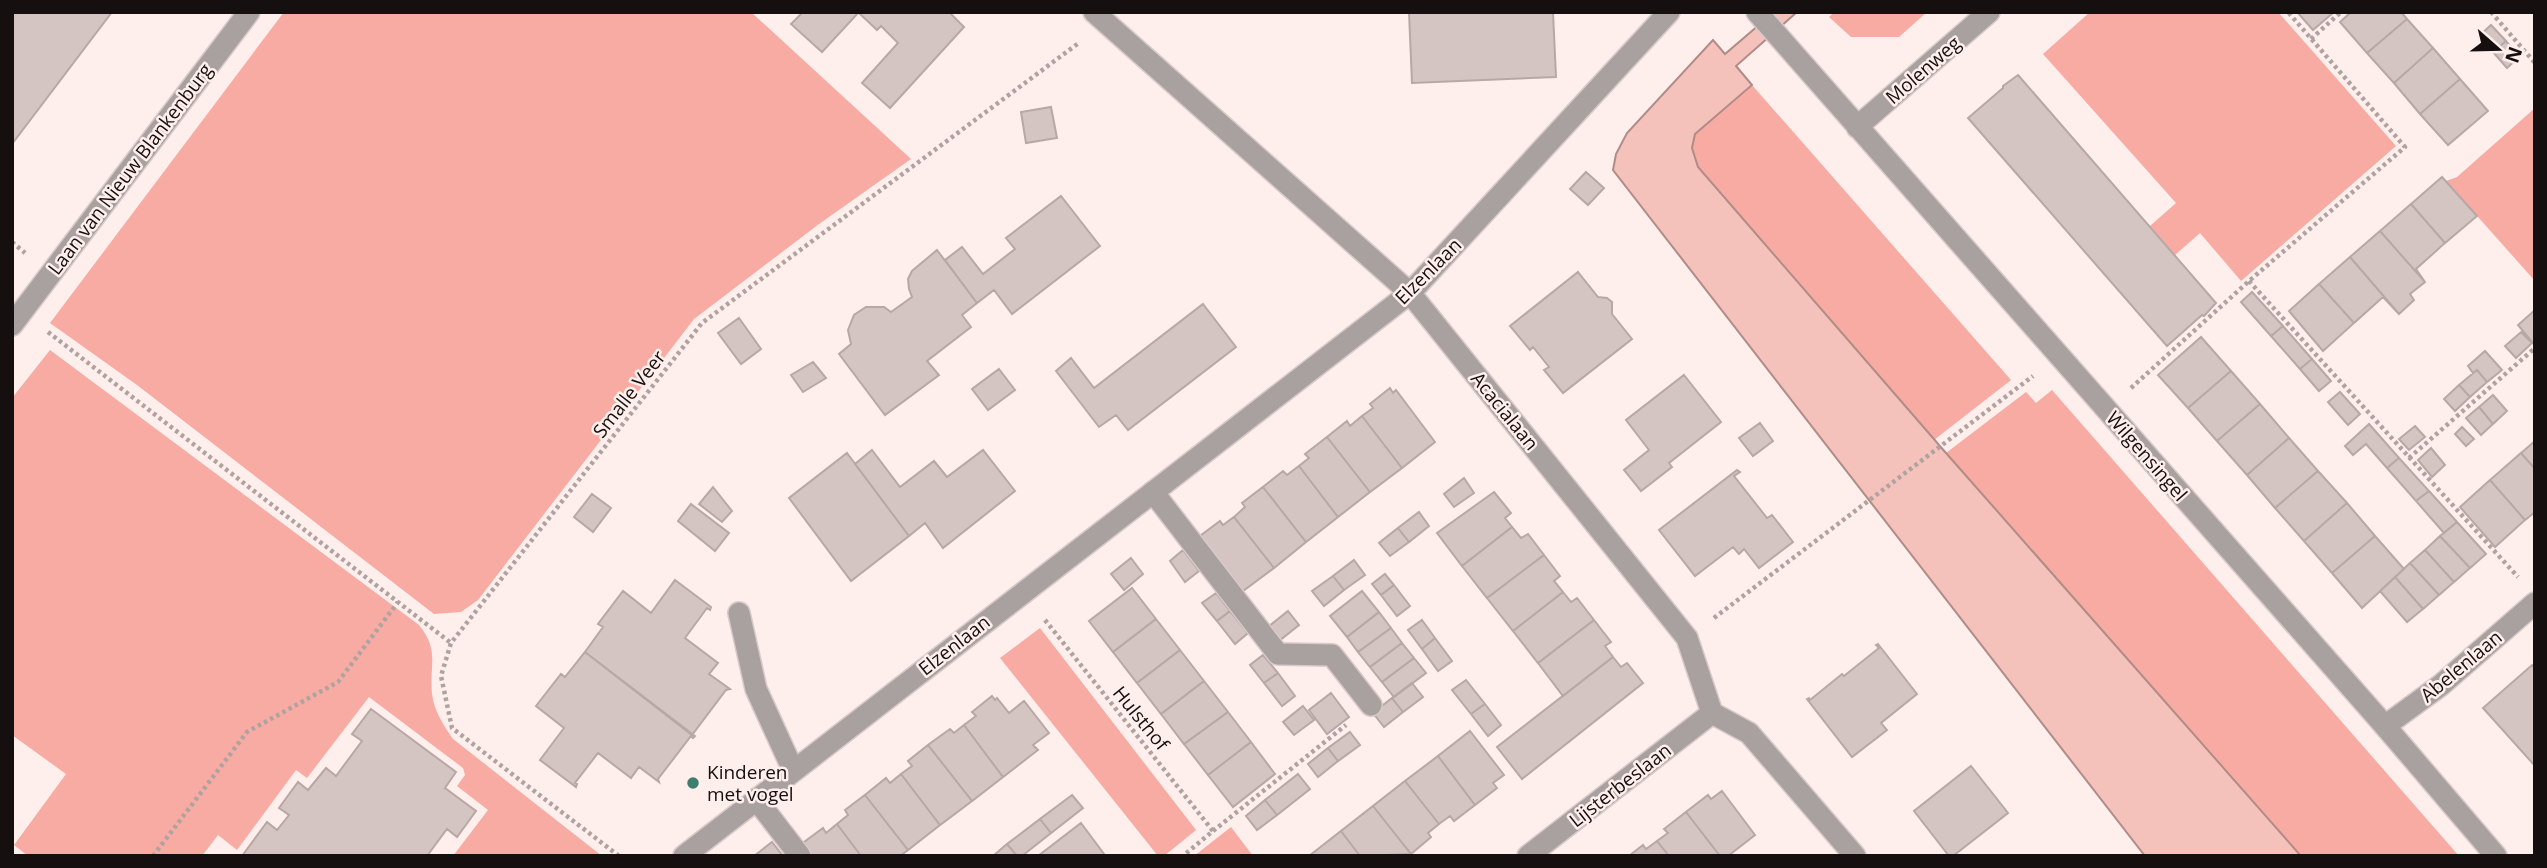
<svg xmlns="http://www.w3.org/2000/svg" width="2547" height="868" font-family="'Open Sans',sans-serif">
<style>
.green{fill:#f8aba2}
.water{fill:#f4c1bb;stroke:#b18c87;stroke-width:2}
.building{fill:#d4c5c3;stroke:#b7a8a6;stroke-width:2}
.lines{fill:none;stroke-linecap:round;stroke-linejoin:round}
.service-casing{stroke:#d9cac9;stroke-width:24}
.minor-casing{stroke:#d9cac9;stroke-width:24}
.tertiary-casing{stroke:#d9cac9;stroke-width:24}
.path{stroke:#afa3a1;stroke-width:4.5;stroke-dasharray:3.5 3.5;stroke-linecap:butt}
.service{stroke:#a8a1a0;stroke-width:21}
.minor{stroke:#a8a1a0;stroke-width:21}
.tertiary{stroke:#a8a1a0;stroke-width:21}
.poi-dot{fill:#3d7e6f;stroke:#feeeec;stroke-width:2.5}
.labels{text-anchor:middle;stroke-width:5;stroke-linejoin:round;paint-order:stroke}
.street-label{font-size:19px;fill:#15100f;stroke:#feeeec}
.poi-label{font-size:19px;fill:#15100f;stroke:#feeeec;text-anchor:start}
</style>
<rect width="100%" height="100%" fill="#feeeec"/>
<path class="green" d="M284 12H751L911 159 819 224 694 319 478 600 461 612 434 614 137 385 50 323Z
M1834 12H1927L1899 37H1851L1829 17Z
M2090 12H2278L2396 146 2241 281 2200 233 2175 255 2150 226 2176 203 2043 54Z
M1752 85 2011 380 1934 440 1698 167 1692 148 1695 134Z
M2535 108V281L2446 181 2457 177Z
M50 350 419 625C440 651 429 665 432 694 434 711 444 726 453 739L602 856H453L488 810 457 786 465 775 463 768 369 697 307 778 296 770 237 850 218 835 202 856H28L14 845 66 774 12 735V398Z
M2052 390 2459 856H2301L1946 453 2026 392 2036 403Z
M1040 628 1196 830 1164 856H1158L1000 658Z
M1231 827 1253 856H1194Z"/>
<path class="water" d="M1774 12H1797L1736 66 1752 85 1695 134 1692 148 1698 167 1946 453 2301 856H2145L1613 170 1616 154 1627 133 1713 40 1725 54Z"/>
<path class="building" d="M12 12H112L12 144Z
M803 12H859L822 52 791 24Z
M949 12 964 27 890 108 862 83 898 43 881 26 877 30 859 13Z
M1409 12H1553L1556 77 1412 83Z
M2297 12H2334L2313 30Z
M2351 12H2401L2407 19 2367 53 2340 22Z
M2407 19 2433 48 2394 83 2367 53Z
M2491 25 2506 41 2493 52 2479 36Z
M2506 41 2519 57 2507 68 2493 52Z
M2433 48 2460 79 2420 114 2394 83Z
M2018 75 2216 303 2204 316 2202 315 2167 346 1968 118 2003 88V86Z
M2460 79 2488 111 2448 145 2420 114Z
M1051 107 1057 138 1026 143 1021 112Z
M1586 172 1604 188 1588 205 1570 189Z
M2442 177 2477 216 2445 243 2411 204Z
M1061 196 1100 246 1012 314 994 290 977 303 945 260 962 247 983 274 1015 249 1006 238Z
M2411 204 2445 243 2416 269 2425 282 2380 231Z
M2380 231 2425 282 2410 294 2414 300 2399 314 2350 257Z
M937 250 977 303 962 315 971 327 927 361 939 375 885 415 839 354 851 344 848 330 854 315 866 307H884L891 312 912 297 909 289 908 279 912 271Z
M2350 257 2399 314 2383 297 2354 323 2319 284Z
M1578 272 1598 297 1607 298 1612 302V314L1632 339 1563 393 1544 370 1549 367 1533 347 1530 350 1510 326Z
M2319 284 2354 323 2323 351 2289 311Z
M2252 292 2283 326 2271 336 2241 302Z
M1203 304 1236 347 1128 430 1116 415 1099 427 1056 371 1071 358 1094 388Z
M2535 310V341L2533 343 2518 325Z
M739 318 761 349 741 364 718 333Z
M2283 326 2312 359 2300 369 2271 336Z
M2521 332 2532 343 2516 358 2505 346Z
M2201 337 2231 371 2188 408 2158 375Z
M2485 351 2502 370 2487 382 2477 370 2473 373 2468 366Z
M2312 359 2331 381 2319 391 2300 369Z
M813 362 826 378 803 392 791 375Z
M999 369 1015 390 988 410 972 389Z
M2477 370 2487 382 2470 397 2459 385Z
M2231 371 2260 404 2217 441 2188 408Z
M1684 375 1721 422 1669 463 1672 467 1641 491 1624 470 1649 450 1626 420Z
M2459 385 2470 397 2455 411 2444 399Z
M1390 388 1393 393 1396 390 1435 442 1402 468 1362 416 1373 408 1370 404Z
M2340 392 2360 414 2348 425 2328 402Z
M2493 395 2507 411 2493 424 2479 407Z
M2260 404 2289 438 2247 475 2217 441Z
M2479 407 2493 424 2481 435 2466 418Z
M1362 416 1402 468 1370 492 1327 437 1347 421 1350 426Z
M1760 423 1773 441 1753 456 1739 438Z
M2369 424 2399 458 2387 468 2366 444 2353 455 2345 446Z
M2415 426 2425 437 2409 450 2399 439Z
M2462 427 2474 439 2466 446 2455 434Z
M1327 437 1370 492 1338 517 1299 466 1309 458 1305 454Z
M2289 438 2318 471 2275 508 2247 475Z
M2535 441V469L2521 453Z
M2431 448 2445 465 2432 477 2418 460Z
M872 450 900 487 934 461 947 477 983 450 1015 491 943 548 925 523 909 536 855 464Z
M847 453 909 536 851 581 789 498Z
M2521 453 2535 469V512L2525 520 2490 480Z
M2399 458 2429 491 2416 501 2387 468Z
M1299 466 1338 517 1306 542 1263 487 1283 471 1287 475Z
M1737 470 1740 472 1734 476 1767 518 1772 515 1793 542 1759 568 1744 549 1739 554 1733 547 1695 576 1659 530Z
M2318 471 2347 503 2304 541 2275 508Z
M1464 478 1474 493 1454 507 1444 494Z
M2490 480 2525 520 2495 547 2460 507Z
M713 487 732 511 722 522 699 504Z
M1263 487 1306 542 1274 568 1234 517 1245 507 1242 503Z
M2429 491 2457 522 2444 533 2416 501Z
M1494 492 1511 513 1505 518 1512 527 1462 566 1437 533Z
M592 494 611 508 593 532 574 517Z
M2347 503 2375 536 2332 573 2304 541Z
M691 504 729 533 715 551 678 521Z
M1419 512 1429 526 1409 542 1398 528Z
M1234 517 1274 568 1243 591 1200 536 1220 521 1223 525Z
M2457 522 2486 554 2470 568 2440 536Z
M1512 527 1521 538 1528 534 1544 555 1487 598 1462 566Z
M1398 528 1409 542 1390 556 1379 543Z
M2375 536 2404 569 2362 608 2332 573Z
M2440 536 2470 568 2454 582 2425 550Z
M1183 550 1199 571 1185 582 1170 561Z
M2425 550 2454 582 2439 595 2410 563Z
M1544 555 1560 576 1554 581 1563 592 1513 631 1487 598Z
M1131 558 1143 574 1124 590 1111 574Z
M1354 560 1365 575 1344 590 1333 576Z
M2410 563 2439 595 2423 609 2395 577Z
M1385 574 1394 585 1381 595 1372 584Z
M1333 576 1344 590 1324 606 1312 591Z
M2395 577 2423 609 2407 622 2380 591Z
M675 580 711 607 710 610 707 608 685 638 718 663 709 674 730 689 726 690 692 735 585 652 603 627 598 624 623 591 651 613Z
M1394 585 1410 606 1397 616 1381 595Z
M1132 588 1156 619 1113 652 1089 621Z
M1362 591 1379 612 1347 637 1330 616Z
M1563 592 1571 602 1577 598 1594 620 1538 663 1513 631Z
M1216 593 1230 611 1217 621 1202 603Z
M1230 611 1248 633 1235 644 1217 621Z
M1288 611 1299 625 1279 641 1268 627Z
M1379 612 1391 628 1358 652 1347 637Z
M1156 619 1180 650 1137 683 1113 652Z
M1422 620 1435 638 1422 649 1408 630Z
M1594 620 1611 642 1605 646 1613 657 1563 696 1538 663Z
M1391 628 1402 643 1370 667 1358 652Z
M1435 638 1452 661 1438 671 1422 649Z
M1402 643 1414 658 1382 682 1370 667Z
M1878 644 1917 694 1881 723 1887 730 1852 757 1807 699 1809 698 1810 700 1842 674 1844 676 1879 648 1876 645Z
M1180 650 1204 681 1161 714 1137 683Z
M585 652 695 736 693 738 691 736 658 779 659 782 639 767 631 778 598 753 575 783 577 784 576 787 540 760 564 728 536 706 561 674 565 677Z
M1263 655 1278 673 1264 683 1250 665Z
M1613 657 1621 667 1627 663 1643 683 1522 779 1497 747Z
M1414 658 1426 673 1394 697 1382 682Z
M2532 665 2535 668V766L2483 708Z
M1278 673 1295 696 1282 706 1264 683Z
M1466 680 1485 704 1471 714 1452 690Z
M1204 681 1228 712 1184 744 1161 714Z
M1412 683 1423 697 1403 712 1392 698Z
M1331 693 1349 717 1327 734 1309 710Z
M992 696 995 700 997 698 1009 713 1024 701 1049 733 1033 745 1038 750 1003 777 964 725 976 716 972 712Z
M1392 698 1403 712 1384 727 1373 713Z
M1485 704 1501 725 1488 736 1471 714Z
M1303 706 1314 720 1294 735 1283 722Z
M371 709 456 772 445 788 476 811 457 837 447 829 427 856H242L267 822 277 830 289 815 279 808 298 782 308 790 326 768 336 776 362 741 352 734Z
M1228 712 1251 742 1208 775 1184 744Z
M964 725 1003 777 972 801 928 745 950 729 954 733Z
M1470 731 1504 775 1493 783 1497 788 1475 805 1438 756Z
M1350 732 1360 745 1338 761 1328 748Z
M1251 742 1275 774 1233 807 1208 775Z
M928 745 972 801 940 825 901 774 912 766 908 761Z
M1328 748 1338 761 1318 777 1308 764Z
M1438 756 1475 805 1454 821 1450 816 1439 824 1405 781Z
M1971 766 2008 813 1953 856H1949L1914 811Z
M901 774 940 825 908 850 865 795 886 778 890 783Z
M1298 774 1310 789 1277 815 1265 800Z
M1405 781 1439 824 1428 833 1431 837 1411 854 1373 806Z
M1722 791 1755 835 1728 856H1720L1686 812 1708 795 1711 799Z
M865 795 908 850 900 856H861L837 824 848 815 845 810Z
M1072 795 1083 808 1051 833 1040 819Z
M1265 800 1277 815 1257 830 1246 816Z
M1373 806 1411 854 1360 856 1341 831Z
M1686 812 1720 856H1669L1657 841 1668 833 1664 829Z
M1040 819 1051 833 1022 856H1017L1007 844Z
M1081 823 1104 854 1101 856H1038Z
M837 824 861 856H808L800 845 823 828 826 833Z
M1341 831 1360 856H1309Z
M1657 841 1669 856H1629L1643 845 1646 849Z
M772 842 783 856H754Z
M1007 844 1017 856H993Z"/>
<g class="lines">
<defs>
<path id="service" d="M1153 492 1278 654 1332 655 1371 705
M739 613 756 689 793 770
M756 799 800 856"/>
<path id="minor" d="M1094 12 1410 293 1687 638 1712 713 1749 733 1855 856
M2385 726 2441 685 2535 603
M684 856 1410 293 1669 12
M1528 856 1712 713"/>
<path id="tertiary" d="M1757 12 2385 726 2496 856
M1857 127 1989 12
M12 325 249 12"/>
</defs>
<use href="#service" class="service-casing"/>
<use href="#minor" class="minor-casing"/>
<use href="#tertiary" class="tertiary-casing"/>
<path class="path" d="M2491 12 2535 63
M2311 39 2341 12
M12 242 25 253
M2249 281 2518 577
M48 332 451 643
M2131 388 2249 281 2405 147 2288 12
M2409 458 2535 348
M1714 618 2033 376
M1045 620 1213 831 1183 856
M1213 831 1346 725
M153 856 247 732 338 682 398 602
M619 856 452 728 441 676 451 643 702 323 1080 42"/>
<use href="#service" class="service"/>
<use href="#minor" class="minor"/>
<use href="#tertiary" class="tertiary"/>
</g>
<circle class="poi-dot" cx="693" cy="783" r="7"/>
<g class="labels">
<g class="street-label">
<text transform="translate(1923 70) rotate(-41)" y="7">Molenweg</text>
<text transform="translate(130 169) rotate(-53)" y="7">Laan van Nieuw Blankenburg</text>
<text transform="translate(1428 271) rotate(-45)" y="7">Elzenlaan</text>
<text transform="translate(629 394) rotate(-52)" y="7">Smalle Veer</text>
<text transform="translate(1505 411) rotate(51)" y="7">Acacialaan</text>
<text transform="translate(2147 456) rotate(49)" y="7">Wilgensingel</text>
<text transform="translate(954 645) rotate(-38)" y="7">Elzenlaan</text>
<text transform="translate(2461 666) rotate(-40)" y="7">Abelenlaan</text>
<text transform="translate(1141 718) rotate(51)" y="7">Hulsthof</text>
<text transform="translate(1620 785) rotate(-38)" y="7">Lijsterbeslaan</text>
</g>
<g class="poi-label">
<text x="707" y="779">Kinderen<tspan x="707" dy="22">met vogel</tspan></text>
</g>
</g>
<rect width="2547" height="868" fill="none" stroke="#15100f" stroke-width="28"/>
<g transform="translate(2498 49) rotate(110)" stroke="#feeeec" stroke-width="5" paint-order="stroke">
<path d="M0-5L12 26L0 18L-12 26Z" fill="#15100f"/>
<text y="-10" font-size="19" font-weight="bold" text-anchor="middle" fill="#15100f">N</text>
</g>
</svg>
